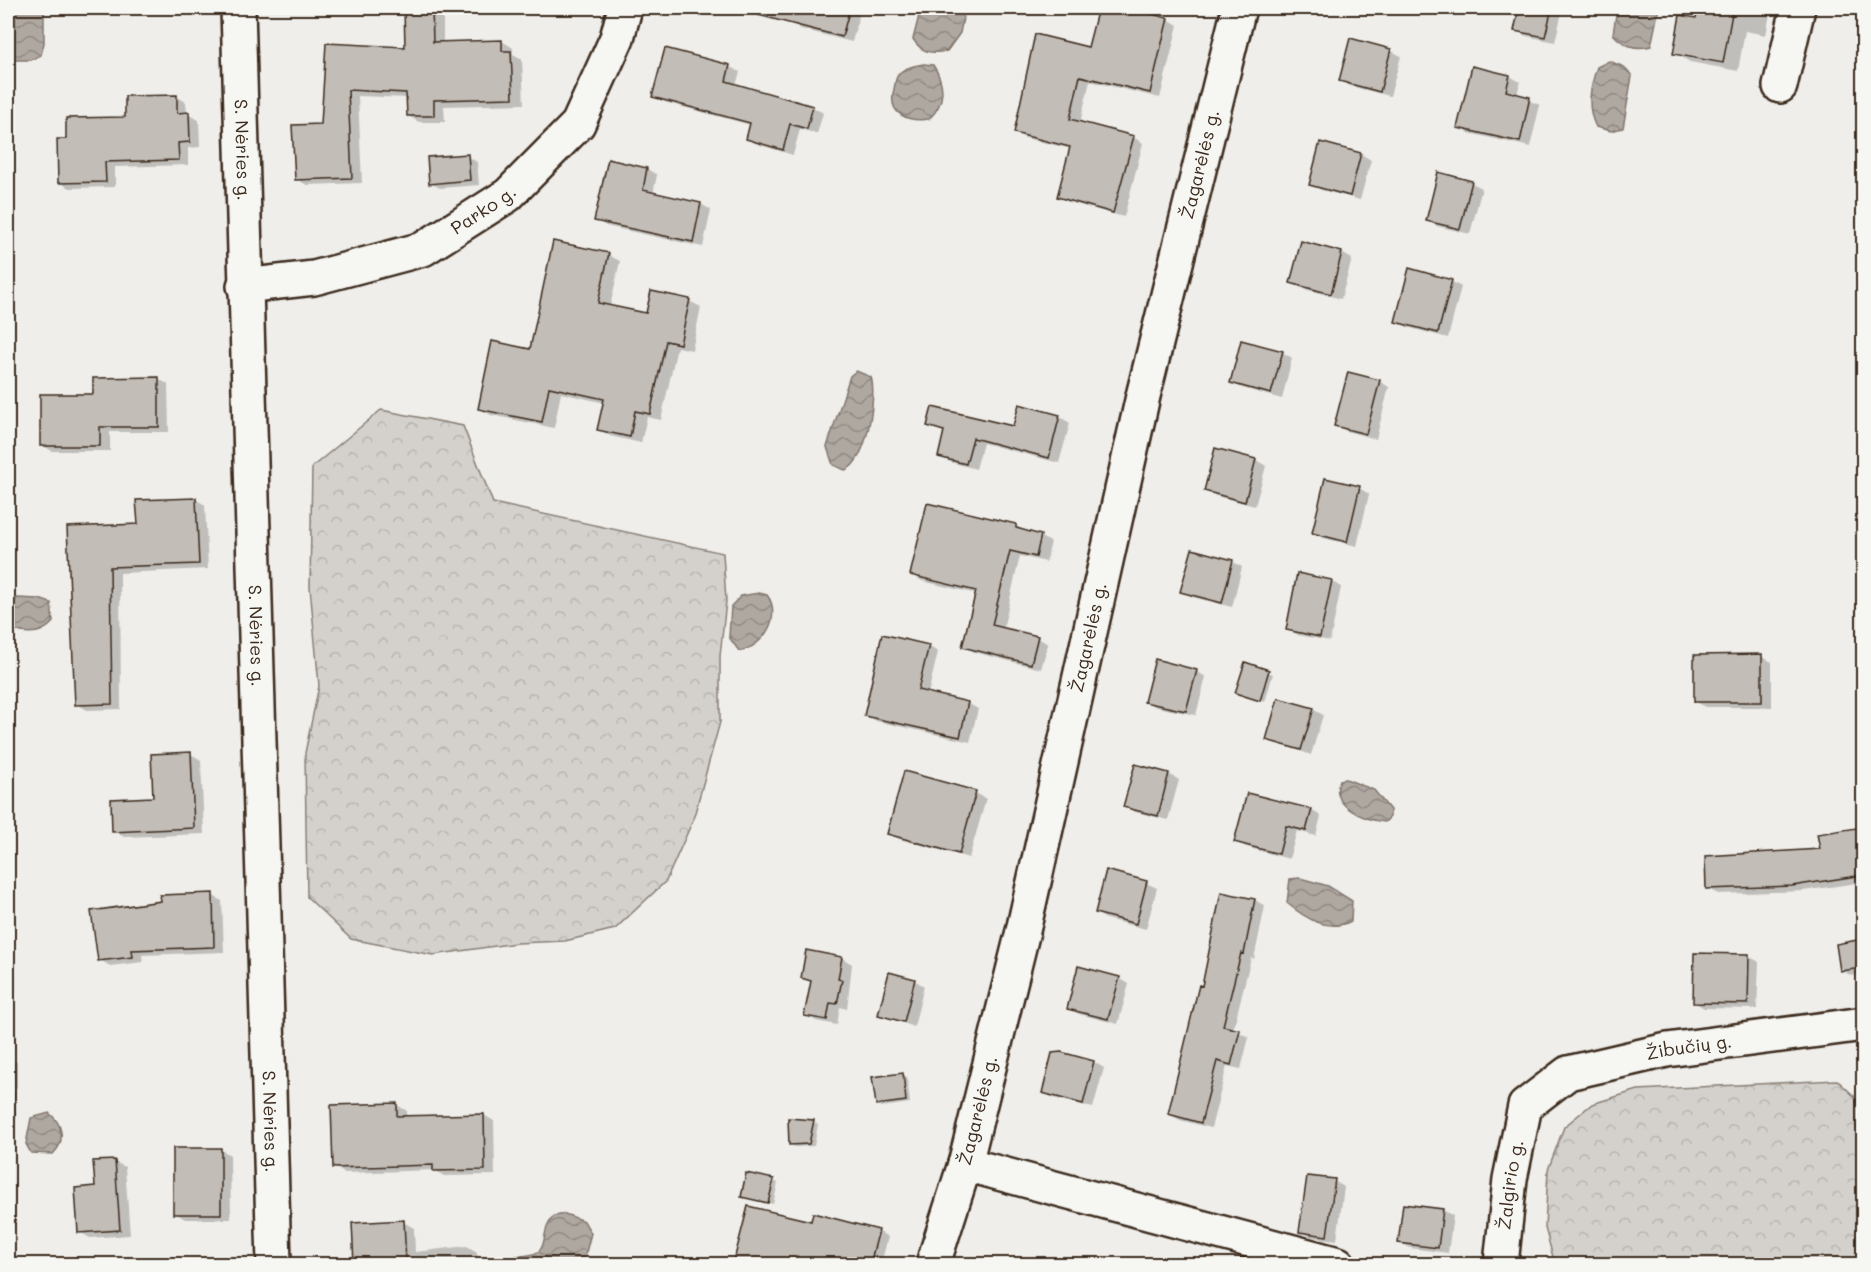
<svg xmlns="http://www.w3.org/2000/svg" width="1871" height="1272" font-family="Mali,sans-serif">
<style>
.forest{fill:url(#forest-crowns);stroke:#887e75;stroke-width:1.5}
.water{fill:url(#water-waves);stroke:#81766d;stroke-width:1.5}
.shadow{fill:#0003}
.building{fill:#c2bdb7;stroke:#3b2a1e;stroke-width:1.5}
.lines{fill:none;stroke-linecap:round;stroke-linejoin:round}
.minor-casing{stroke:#3b2a1e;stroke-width:38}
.minor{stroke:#f6f6f2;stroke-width:33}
.labels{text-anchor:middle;stroke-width:4.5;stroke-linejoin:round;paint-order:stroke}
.street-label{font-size:18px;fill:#3b2a1e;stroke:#f6f6f2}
</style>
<defs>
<pattern id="forest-crowns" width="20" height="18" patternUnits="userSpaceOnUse" patternTransform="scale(1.5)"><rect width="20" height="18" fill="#d4d1cc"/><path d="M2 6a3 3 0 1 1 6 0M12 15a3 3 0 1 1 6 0" fill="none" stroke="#b7b4af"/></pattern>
<pattern id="water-waves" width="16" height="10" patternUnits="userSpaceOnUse" patternTransform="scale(1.5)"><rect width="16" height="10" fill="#afa8a1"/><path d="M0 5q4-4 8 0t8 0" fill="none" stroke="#908983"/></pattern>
</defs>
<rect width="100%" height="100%" fill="#efeeea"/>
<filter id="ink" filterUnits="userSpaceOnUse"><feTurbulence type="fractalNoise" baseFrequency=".0167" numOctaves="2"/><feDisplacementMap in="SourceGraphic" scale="12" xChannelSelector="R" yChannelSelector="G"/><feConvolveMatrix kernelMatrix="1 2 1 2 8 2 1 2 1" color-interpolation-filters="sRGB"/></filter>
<g filter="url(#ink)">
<path class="forest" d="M381 410 463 426 493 503 723 553 726 601 720 656V722L693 820 666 881 615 929 565 941 516 943 433 955 351 939 307 897 305 753 319 686 310 587 312 467Z
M1837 1080 1854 1096 1863 1112V1264H1555L1545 1228 1548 1170 1564 1127 1592 1104 1638 1090Z"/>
<path class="water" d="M8 8H44V43L41 55 31 60H13L10 45Z
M921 8H965L960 33 947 51C931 54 922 53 913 39Z
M1617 8H1659L1651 46C1635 50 1624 46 1613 34Z
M1609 61 1624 67 1632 76 1623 128 1611 131 1596 127C1586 108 1590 87 1597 67Z
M924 64 933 65C945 83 946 103 929 119 908 122 887 115 894 89 895 86 895 79 898 75 904 67 915 66 924 64Z
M856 371 871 377C877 397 867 463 845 470L833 465 827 447 850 376Z
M759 593 767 595C783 616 763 648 739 651L729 637 731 606 741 596Z
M17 598 39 599 51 603 53 622C43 634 29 635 14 630 10 621 9 606 17 598Z
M1346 779 1374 790 1390 810V817L1385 822C1364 820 1328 805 1340 780Z
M1300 878 1328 886 1352 901 1351 921C1328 933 1305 918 1287 903L1290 879Z
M8 1090H14L15 1117 8 1124Z
M49 1113C63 1124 66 1141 53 1154L31 1153 26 1144 31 1118Z
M565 1214 584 1221 591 1233 583 1264H511L516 1256C557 1256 535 1237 554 1216Z"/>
<path class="shadow" d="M406 8H443V43L502 41 513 48V54L522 59 524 104 444 106 445 122H419L408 116V98L358 96 362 183 307 185 296 179 322 125 327 45 407 49Z
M795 8H854L860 11 852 42 801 29 791 23Z
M1099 8H1120L1168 19 1178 25 1160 98 1090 81 1080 123 1133 137 1143 143 1124 217 1068 202 1058 196 1071 149 1025 138 1015 133 1089 49Z
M1520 8H1563L1555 42 1526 36 1516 31Z
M1700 8H1771L1766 35 1745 31 1738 71 1690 62 1675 53 1698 19Z
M666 50 730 67 740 72 736 85 813 107 823 113 817 134 800 129 793 155 757 144 747 139 751 125 664 102 654 96Z
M1390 50 1401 56 1390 96 1350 86 1340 80Z
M1473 68 1510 76 1520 82 1517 96 1540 105 1530 147 1469 133 1459 127Z
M176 96 186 102 187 114 199 120 200 147 188 148V165L115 167V187L69 188 59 182 68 140Z
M1361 154 1371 160 1360 200 1321 190 1310 184Z
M467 156 477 162 479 185 440 188 430 183Z
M647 169 657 175 653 194 701 204 711 210 703 247 606 226 596 220Z
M1439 174 1472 183 1482 188 1470 234 1437 226 1427 220Z
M1342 253 1352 259 1341 299 1301 288 1291 283Z
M608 255 620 261 610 307 647 315 689 301 701 307 692 350 677 347 661 420 647 417 641 443 610 436 599 429 605 403 561 393 554 428 491 415 480 409 531 350Z
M1451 281 1461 287 1448 338 1407 327 1397 321Z
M1282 352 1292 358 1282 399 1242 388 1232 383Z
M158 379 168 384 169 432H110V451H52L42 445 95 395Z
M1379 381 1389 387 1376 439 1346 431 1336 425Z
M1020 406 1060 417 1070 423 1059 463 983 443 976 469 950 462 940 457 945 433 929 426 1015 427Z
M1216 450 1256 460 1266 466 1255 506 1216 496 1206 490Z
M1359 488 1369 494 1357 546 1323 538 1313 532Z
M195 499 205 505 208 569 120 573 121 709 87 710 77 704 69 528 139 525Z
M1016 526 1051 542 1046 562 1020 556 1003 629 1038 638 1048 644 1041 669 974 652 964 646 977 594 922 581 912 575Z
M1232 561 1242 567 1232 607 1192 597 1182 591Z
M1331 581 1341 587 1330 641 1298 635 1287 629Z
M928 646 938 652 928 694 967 703 978 709 970 742 876 721 866 715Z
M1761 656 1772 662V707H1706L1696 702Z
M1246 664 1273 674 1265 702 1237 693Z
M1196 671 1206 677 1196 715 1156 707 1146 701Z
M1313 709 1323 715 1311 755 1267 739Z
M191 754 201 760 204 834 124 837 114 831 155 798Z
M905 773 976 793 986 799 969 858 899 839 889 833Z
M1169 774 1179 780 1168 820 1135 812 1125 806Z
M1311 810 1321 816 1316 836 1297 831 1289 859 1246 847 1236 842Z
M1864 828V882L1803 891 1718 894 1708 888 1821 851 1819 835Z
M1146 883 1157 888 1146 929 1106 919 1096 913Z
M1222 893 1255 900 1265 906 1254 959 1251 958 1233 1030 1249 1037 1241 1069 1227 1066 1211 1128 1180 1120 1169 1114 1203 988Z
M212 895 222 901 224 952 142 955 143 962 110 966 100 960 162 903Z
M1864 941V988L1859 986 1857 975 1852 976 1841 970 1837 945Z
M1749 956 1759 962 1757 1009 1704 1008 1694 1002Z
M842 958 852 964 847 1009 840 1007 837 1025 816 1021 806 1015 812 983 803 978Z
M1119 978 1129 984 1118 1024 1079 1014 1069 1008Z
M914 980 924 986 914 1027 879 1014Z
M8 1059 17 1062V1088H8Z
M1094 1062 1104 1068 1093 1108 1053 1098 1043 1092Z
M902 1074 907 1077 910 1103 882 1107 877 1104Z
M397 1105 407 1111V1117L484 1115 494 1121 495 1175 444 1176 434 1170 344 1173 334 1167Z
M813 1122 818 1124 814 1146 795 1147 790 1144Z
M220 1149 230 1155 231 1219H185L175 1213Z
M115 1162 125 1167 130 1235 90 1238 80 1232 97 1187Z
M773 1180 778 1183 773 1204 743 1196Z
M1334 1181 1344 1187 1337 1240 1311 1237 1301 1231Z
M749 1207 812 1223 878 1231 888 1237 881 1264H735Z
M1443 1210 1453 1216 1448 1253 1410 1248 1400 1242Z
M403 1222 414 1228 415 1252 467 1246 477 1252 478 1264H355L353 1225Z"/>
<path class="building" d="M404 8H432L433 42 502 40V51H511L513 98 434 100V116H407L406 93 348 90 352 178 295 180 292 125 321 124 326 43 405 47Z
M759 8H850L842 37 758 15Z
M1098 8H1127L1168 18 1150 93 1080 76 1070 119 1134 136 1113 213 1057 197 1070 147 1014 133 1035 34 1088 47Z
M1519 8H1552L1545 37 1514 31Z
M1698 8H1733L1723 63 1673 54 1680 15 1696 18Z
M1350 38 1391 49 1380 92 1339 81Z
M665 48 730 65 726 81 813 106 807 129 790 124 783 150 746 139 750 123 652 97Z
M1472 66 1510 75 1506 91 1530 97 1520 142 1457 128Z
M177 95V113L189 112 190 142 178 143 179 160 105 162 106 182 58 183 57 139H66V118L125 117V96Z
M1320 142 1361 153 1350 196 1309 185Z
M468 154 470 180 429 184 427 157Z
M608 159 647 168 643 190 701 203 693 242 594 221Z
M1438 172 1472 181 1460 229 1426 221Z
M553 241 609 253 598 303 646 313 651 291 690 299 680 344 666 341 650 414 635 411 630 437 597 430 604 399 549 387 542 422 478 409 492 341 530 349Z
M1301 241 1342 252 1331 294 1290 283Z
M1409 268 1452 280 1438 333 1395 322Z
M1241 340 1283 351 1271 394 1230 383Z
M1348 372 1380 380 1366 434 1334 426Z
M159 377V427H100V446H40V394H93V378Z
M1019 404 1060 415 1049 458 973 438 966 464 938 457 944 431 927 426 932 407 1013 426Z
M1215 448 1256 459 1245 502 1204 491Z
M1325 478 1360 486 1347 542 1312 533Z
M196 498 199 564 110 567 112 704 75 705 67 527 138 524 136 500Z
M927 503 1016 524V528L1041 535 1036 557 1010 551 992 625 1038 636 1031 664 962 647 976 591 910 575Z
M1192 549 1233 560 1222 603 1180 592Z
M1297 573 1332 580 1320 637 1286 630Z
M882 634 929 645 918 690 968 702 960 737 864 716Z
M1762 654V702H1694V655Z
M1155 659 1197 670 1186 711 1144 702Z
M1245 662 1269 670 1260 701 1235 693Z
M1278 698 1314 708 1301 750 1266 740Z
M191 752 194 828 112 832 111 799 153 797 151 754Z
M1135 764 1169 773 1158 816 1123 807Z
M904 771 976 791 959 854 887 834Z
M1247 793 1312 809 1306 831 1286 826 1279 854 1234 842Z
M1863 827V875L1792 886 1706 889 1705 856 1820 849 1817 834Z
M1106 870 1147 881 1136 924 1095 913Z
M1221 892 1255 899 1244 954 1241 953 1223 1026 1240 1030 1231 1065 1217 1061 1201 1123 1168 1114 1199 985 1202 986Z
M213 893 214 947 132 950 133 957 98 961 91 911 161 901 160 895Z
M1863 939V968L1840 971 1836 944Z
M806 950 842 957 838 979 842 980 837 1004 830 1003 827 1020 804 1016 811 981 801 978Z
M1694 953 1749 954 1748 1004 1693 1003Z
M1078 966 1120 977 1108 1019 1067 1009Z
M889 972 915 979 904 1022 878 1015Z
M1061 1052 1094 1061 1083 1104 1042 1093 1052 1053Z
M903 1073 906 1101 876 1105 872 1077Z
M397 1103V1116L484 1114 485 1170 433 1171V1165L333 1168 331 1105Z
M788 1118 814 1120 809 1144 789 1145Z
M173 1148H221V1214H173Z
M115 1160 120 1230 78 1233 75 1188 95 1186 93 1161Z
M746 1173 774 1179 768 1203 741 1197Z
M1307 1176 1335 1179 1327 1236 1299 1232Z
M1403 1204 1443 1209 1438 1248 1398 1243Z
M748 1206 811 1221 813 1213 879 1230 870 1264H733Z
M404 1220 406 1264H354L352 1223Z"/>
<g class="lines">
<defs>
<g id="minor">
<path id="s1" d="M238 8 274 1264"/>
<path d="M1780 86 1798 8"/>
<path id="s2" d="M244 286 314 278 423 249 508 195 578 124 617 38 625 8"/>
<path d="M965 1164 1338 1264"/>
<path id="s3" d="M933 1264 965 1164 1023 931 1143 396 1239 8"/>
<path id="s4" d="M1501 1264 1510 1179 1525 1106 1568 1073 1667 1050 1864 1024"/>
</g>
</defs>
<use href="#minor" class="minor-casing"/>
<use href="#minor" class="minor"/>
</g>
</g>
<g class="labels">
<g class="street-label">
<text dy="6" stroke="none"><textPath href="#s1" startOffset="142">S. Nėries g.</textPath></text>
<text dy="6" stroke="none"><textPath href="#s3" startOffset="1132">Žagarėlės g.</textPath></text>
<text dy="6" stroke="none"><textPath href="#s2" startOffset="255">Parko g.</textPath></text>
<text dy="6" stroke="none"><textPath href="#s1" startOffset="628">S. Nėries g.</textPath></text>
<text dy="6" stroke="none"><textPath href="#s3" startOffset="646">Žagarėlės g.</textPath></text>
<text dy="6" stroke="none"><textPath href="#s4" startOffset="338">Žibučių g.</textPath></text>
<text dy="6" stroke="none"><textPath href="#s3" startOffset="160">Žagarėlės g.</textPath></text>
<text dy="6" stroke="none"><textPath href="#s1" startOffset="1114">S. Nėries g.</textPath></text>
<text dy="6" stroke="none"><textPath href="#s4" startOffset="80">Žalgirio g.</textPath></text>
</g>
</g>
<rect width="1871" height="1272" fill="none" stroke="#f6f6f2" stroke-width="30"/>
<rect x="15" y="15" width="1841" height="1242" fill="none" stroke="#3b2a1e" stroke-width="2" filter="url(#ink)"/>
</svg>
